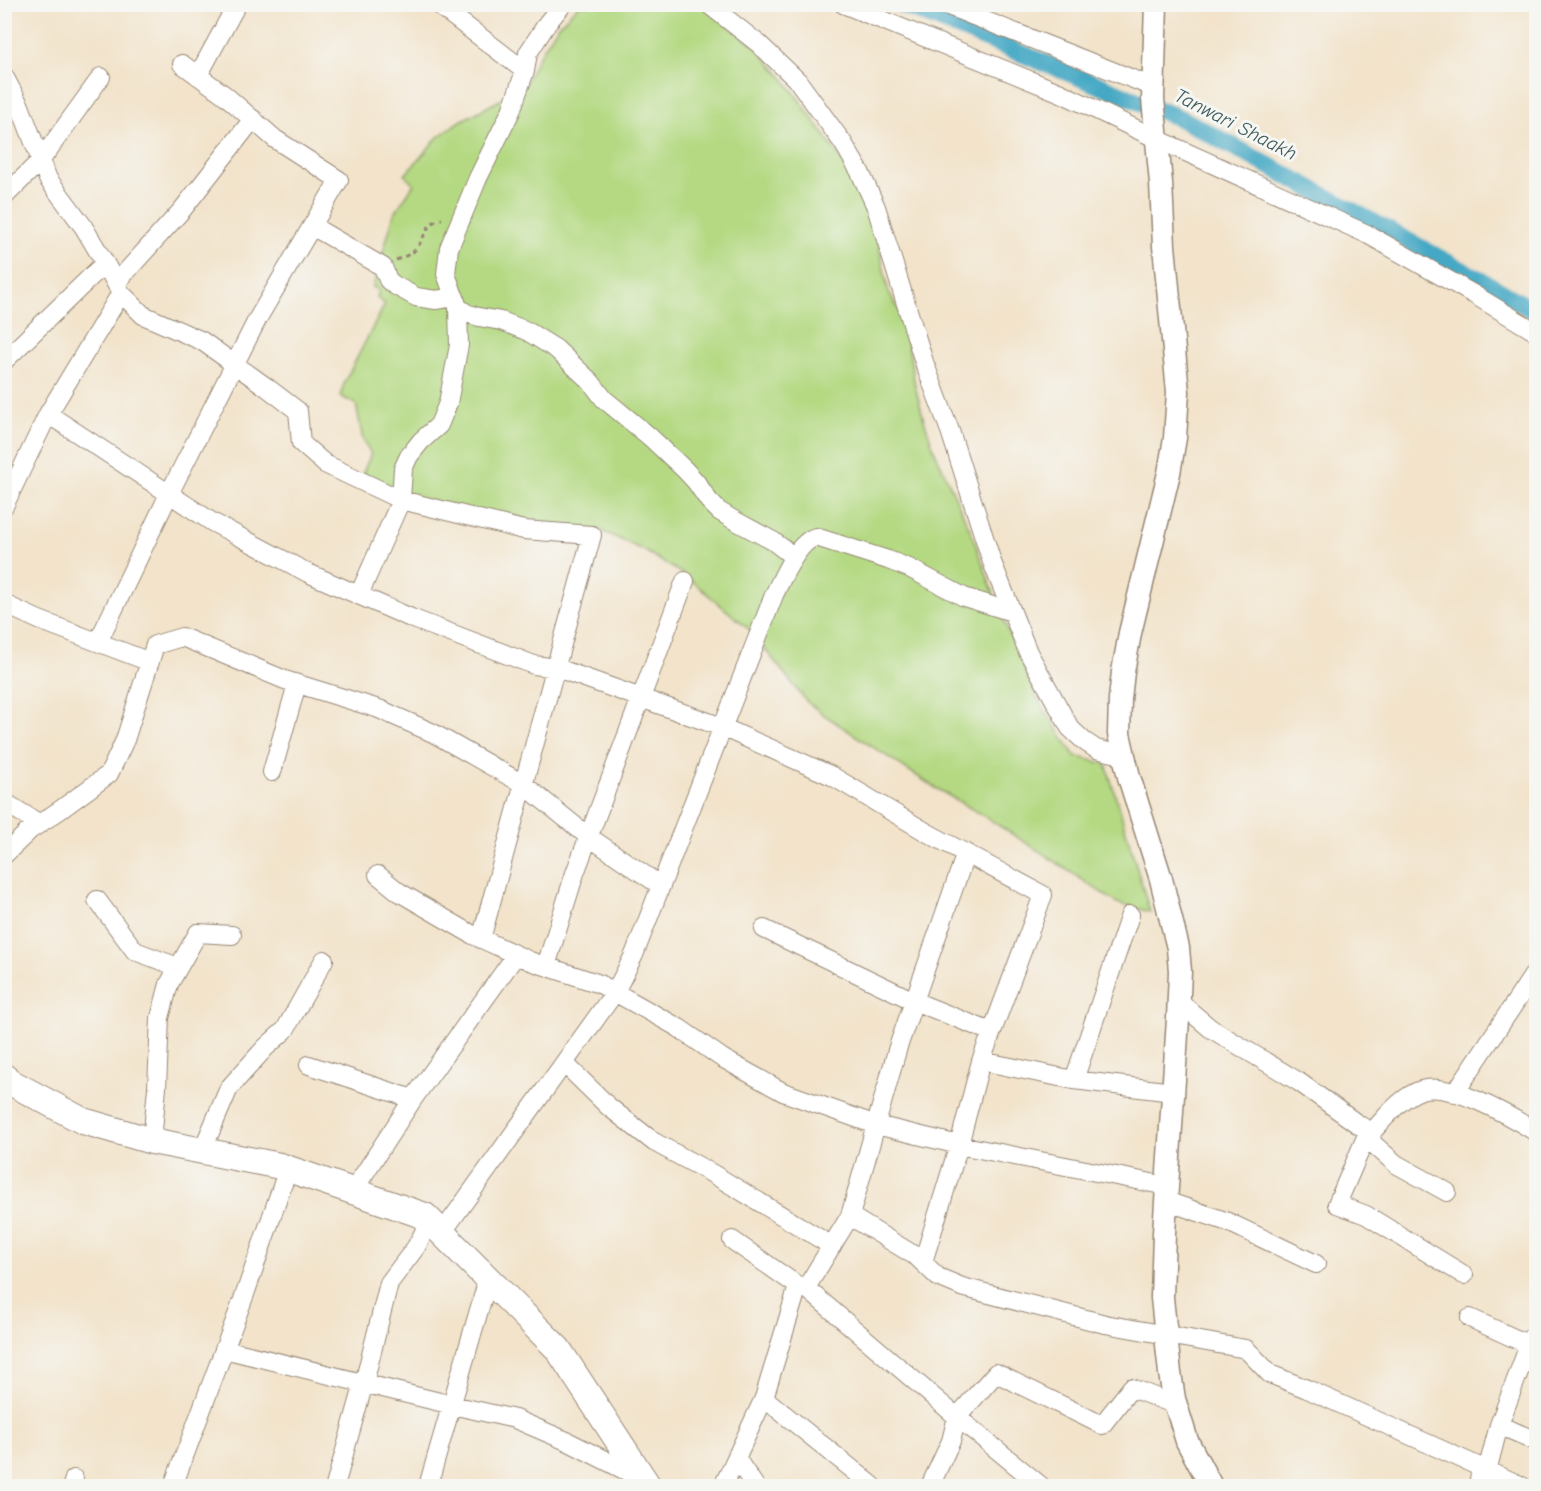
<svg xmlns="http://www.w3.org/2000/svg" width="1541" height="1491" font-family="'Comic Neue',sans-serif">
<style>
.green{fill:#b4d982;stroke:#788250;stroke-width:1.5}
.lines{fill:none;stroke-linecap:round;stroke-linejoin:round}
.canal{stroke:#44a8c4;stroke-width:18}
.minor-casing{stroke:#968674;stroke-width:20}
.tertiary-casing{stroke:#968674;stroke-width:25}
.secondary-casing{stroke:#968674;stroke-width:28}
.path{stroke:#968674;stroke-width:3;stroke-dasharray:4.5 4.5;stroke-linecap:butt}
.minor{stroke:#fff;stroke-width:18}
.tertiary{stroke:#fff;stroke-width:22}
.secondary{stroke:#fff;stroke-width:26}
.labels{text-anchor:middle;stroke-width:6;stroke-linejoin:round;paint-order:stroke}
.water-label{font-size:20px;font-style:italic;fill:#3f5c60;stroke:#f6f6f2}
</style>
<rect width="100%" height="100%" fill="#f6f6f2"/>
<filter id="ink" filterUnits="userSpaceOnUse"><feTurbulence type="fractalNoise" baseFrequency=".0167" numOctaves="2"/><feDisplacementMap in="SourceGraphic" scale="12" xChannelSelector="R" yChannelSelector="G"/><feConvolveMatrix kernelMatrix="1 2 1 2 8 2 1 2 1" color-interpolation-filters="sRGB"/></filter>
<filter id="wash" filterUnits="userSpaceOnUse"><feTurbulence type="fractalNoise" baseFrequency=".008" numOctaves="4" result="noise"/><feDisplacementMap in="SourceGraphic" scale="24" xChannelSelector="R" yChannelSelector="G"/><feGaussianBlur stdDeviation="1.35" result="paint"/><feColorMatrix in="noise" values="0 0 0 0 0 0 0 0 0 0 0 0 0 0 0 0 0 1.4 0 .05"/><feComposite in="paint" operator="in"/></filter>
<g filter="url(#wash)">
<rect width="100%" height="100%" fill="#f2e3ca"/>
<path class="green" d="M579 5H701L755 46 785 80 826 137 858 186 875 225 888 290 904 321 915 386 924 420 935 452 971 532 1005 624 1037 698 1075 756 1106 764 1150 912 1117 903 1042 853 984 816 934 787 824 715 806 701 750 630 686 576 645 551 600 530 549 528 410 497 363 473 371 454 363 440 356 404 340 396 345 381 385 304 377 298 379 290 373 287 394 214 414 184 405 175 438 137 457 123 523 88 538 57 558 26Z"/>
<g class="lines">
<path class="canal" d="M901 4 1184 120 1491 286 1536 312"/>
</g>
</g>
<g filter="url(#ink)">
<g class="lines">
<defs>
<path id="minor" d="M437 4 525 71
M563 4 548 22 528 53 525 71 511 111 478 178 449 248 446 274 458 307 466 313 479 317 501 321 527 331 556 349 591 382 604 399 650 437 685 470 696 482 709 501 719 511 732 519 773 541 794 557
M708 4 759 44 798 81 843 143 860 172 876 207 924 362 950 431 992 562 1028 652 1070 728 1084 741 1096 749 1122 755
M843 4 1061 93 1157 139 1367 234 1473 294 1536 332
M943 4 1153 87
M4 76 20 106 48 179 83 226 105 263 121 293 143 315 202 341 265 386 298 411 301 443 325 464 401 500 524 530 592 535 481 939
M198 76 237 4
M4 197 41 160 101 77
M312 226 383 267 388 280 394 285 416 297 436 300 455 297
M116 283 182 210 253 119
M4 361 105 263
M48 414 212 522 308 573 411 618 534 665 557 668 722 727 832 776 926 832 1043 895 981 1061 959 1145 923 1262
M4 506 48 414 121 293
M359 595 401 500 403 469 409 456 421 441 439 425 448 403 459 345 458 307
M4 604 39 620 150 662
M98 642 169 494 258 318 339 180 275 139 226 96 182 64
M272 772 297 684
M4 802 40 824
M4 855 30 830 60 810 109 774 125 740 155 645 182 637 285 680 379 709 433 733 523 784 589 837 661 886
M378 875 399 892 473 935 530 961 600 984 679 1028 722 1058 783 1092 876 1125 959 1145 1167 1186
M97 900 135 951 178 967
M764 929 914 1001 991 1032
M546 966 575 873 685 581
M1179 1002 1210 1028 1299 1082 1359 1125 1372 1132C1386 1117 1401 1097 1421 1090 1450 1081 1512 1117 1536 1132
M981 1061 1074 1080 1173 1092
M564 1063 609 1107 654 1142 713 1174 832 1246
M309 1065 413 1099
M1074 1080 1130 915
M1455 1093 1536 971
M1369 1130 1337 1204 1366 1215 1464 1275
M1372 1132 1371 1142 1396 1164 1447 1192
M152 1141 157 1088 160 1018 169 984 198 933 232 935
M202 1151 229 1088 265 1048 285 1030 324 960
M353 1191 413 1099 516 955
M1166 1201 1228 1222 1316 1264
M850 1216 917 1257 938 1277 962 1287 1105 1324 1246 1349 1270 1374 1307 1389 1522 1486
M442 1233 615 992 634 955 774 595C782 578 798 541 816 537L888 560 909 568 964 597 1012 612
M732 1240 798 1286 806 1288 957 1417 1041 1486
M806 1288 850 1216 898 1047 966 853
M1470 1318 1529 1345
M224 1349 452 1405 515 1419 569 1442 642 1479
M764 1398 873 1486
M1499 1425 1536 1441
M736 1458 755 1486
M1487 1471 1499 1425 1532 1337
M72 1486 74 1479
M173 1486 245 1294 288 1169
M335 1486 364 1383 389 1283 416 1247 430 1221
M428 1486 488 1279
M723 1486 764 1398 798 1286
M930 1486 951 1441 957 1417 996 1373 1102 1425 1131 1388 1176 1405
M1478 1486 1481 1467"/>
<path id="tertiary" d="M1156 4 1153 99 1161 183 1164 246 1178 392 1175 438 1169 473 1130 633 1123 672 1120 699 1119 734 1129 777 1161 879 1178 948 1180 971 1178 1019 1164 1233 1162 1298 1170 1373 1174 1399 1187 1441 1211 1486"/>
<path id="secondary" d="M4 1077 12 1083 83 1121 152 1141 280 1166 425 1216 558 1349 648 1486"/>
</defs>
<use href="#minor" class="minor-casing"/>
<use href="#tertiary" class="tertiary-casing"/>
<use href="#secondary" class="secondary-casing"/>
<path class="path" d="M396 260C402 258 409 255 414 251 425 241 425 221 442 219"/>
<use href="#minor" class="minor"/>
<use href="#tertiary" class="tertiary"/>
<use href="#secondary" class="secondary"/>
</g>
</g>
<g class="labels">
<g class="water-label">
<text transform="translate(1236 124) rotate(27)" y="7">Tanwari Shaakh</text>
</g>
</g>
<rect width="1541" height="1491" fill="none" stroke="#f6f6f2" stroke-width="24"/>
</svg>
